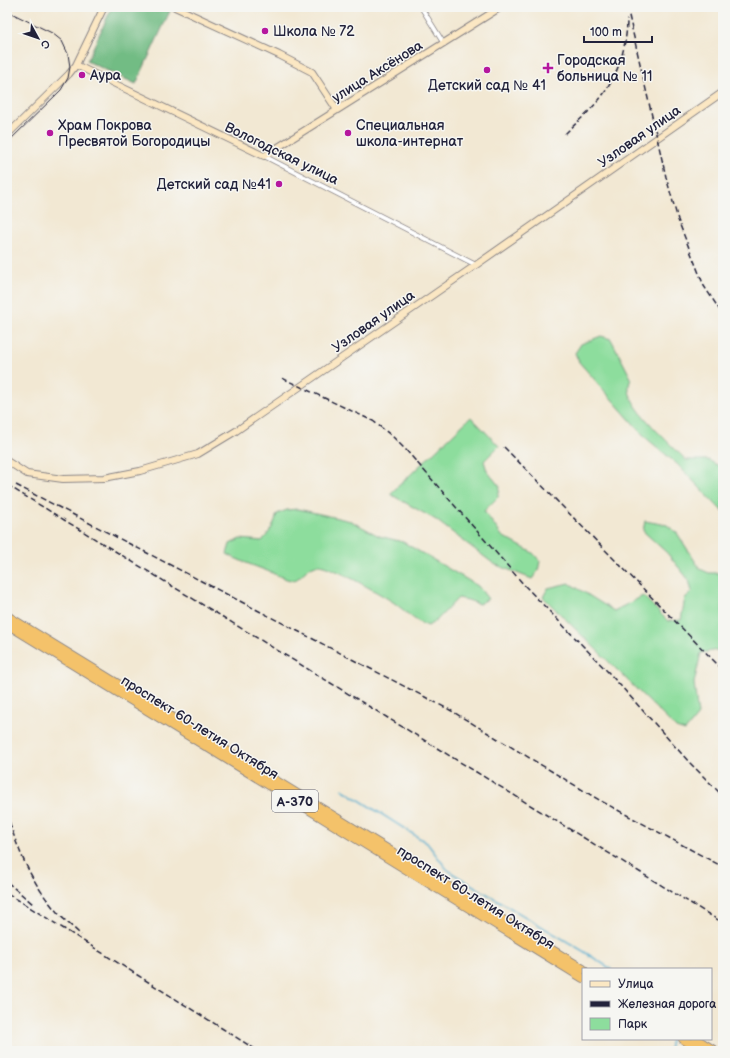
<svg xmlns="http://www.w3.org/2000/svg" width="730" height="1058" font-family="'Balsamiq Sans',sans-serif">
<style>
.green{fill:#8ddd9d;stroke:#58806c}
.forest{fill:#72bc84;stroke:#4a6f60}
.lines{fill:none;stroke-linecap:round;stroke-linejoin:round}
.stream{stroke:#4fabcd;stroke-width:1.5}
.street-casing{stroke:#8a8587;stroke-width:5.5}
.secondary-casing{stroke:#8a8587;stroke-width:8}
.highway-casing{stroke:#8a8587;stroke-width:10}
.street{stroke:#fff;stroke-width:4}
.secondary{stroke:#fbe7c3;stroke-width:6}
.highway{stroke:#f4c26a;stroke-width:8}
.tram{stroke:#22223b;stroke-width:1}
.rail{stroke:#22223b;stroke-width:1.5;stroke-dasharray:6 3;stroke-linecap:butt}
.poi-dot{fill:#b5179e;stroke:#f6f6f2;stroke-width:1.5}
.labels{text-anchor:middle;stroke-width:3;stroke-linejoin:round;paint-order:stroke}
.shield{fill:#f6f6f2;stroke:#626272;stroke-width:1}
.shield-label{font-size:13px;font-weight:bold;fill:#22223b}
.poi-label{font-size:14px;fill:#22223b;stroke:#f6f6f2;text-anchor:start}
.street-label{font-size:14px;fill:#22223b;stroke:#f6f6f2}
</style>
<rect width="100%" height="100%" fill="#f6f6f2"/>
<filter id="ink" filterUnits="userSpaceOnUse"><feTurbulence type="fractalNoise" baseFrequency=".025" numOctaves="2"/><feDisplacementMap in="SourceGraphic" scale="8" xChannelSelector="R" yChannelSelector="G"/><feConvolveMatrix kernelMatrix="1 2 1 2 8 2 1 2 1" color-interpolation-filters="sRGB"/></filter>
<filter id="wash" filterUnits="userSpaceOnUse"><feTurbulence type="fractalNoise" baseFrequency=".012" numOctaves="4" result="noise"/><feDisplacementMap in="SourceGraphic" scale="16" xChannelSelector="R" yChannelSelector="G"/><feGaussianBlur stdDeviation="0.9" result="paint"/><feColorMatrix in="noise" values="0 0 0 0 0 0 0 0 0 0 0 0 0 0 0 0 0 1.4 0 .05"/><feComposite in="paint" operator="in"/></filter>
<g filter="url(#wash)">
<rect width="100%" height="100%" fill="#f2e8d3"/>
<path class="green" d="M601 336 611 339 631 378C630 382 628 386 629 390 631 410 671 444 686 460H708L723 468V512L677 464 646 438 579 362 575 353 581 344Z
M471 417 499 446 484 461 487 471 500 487 498 497 484 511 502 536 533 553 540 561 538 571 532 579 494 564 436 520 390 494Z
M298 509 351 521 379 536 403 542 478 586 488 599 479 604 468 600 458 598 437 620 428 626C413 621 406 611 393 602 382 595 326 562 316 565 307 567 302 576 294 581 284 579 275 574 265 570 252 565 239 561 227 554L230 544 240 539 262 541C270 532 274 525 277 514L287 510Z
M645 521 667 525 677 533 700 569 709 573H723V649L701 653 694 683 698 715 685 731 676 728 543 597 548 588 569 583 614 611 643 596 668 621 681 620 685 598 692 592 689 580 667 553 643 531Z"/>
<path class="forest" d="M112 7H168L171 9 136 84 87 61Z"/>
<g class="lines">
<path class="stream" d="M342 789 427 843 446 868 452 873 583 951 611 969
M669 1051 671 1039"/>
</g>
</g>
<g filter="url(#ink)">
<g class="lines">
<defs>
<path id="street" d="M421 7 444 44
M264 156 476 265"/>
<path id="secondary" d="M175 7 279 55 312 72 337 110
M76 65 264 156 501 7
M7 135 69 74 76 65 104 7
M7 461 27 474 63 479 104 478 140 471 198 454 236 431 476 265 723 92"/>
<path id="highway" d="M7 616 583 969
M7 624 583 978
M683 1039 702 1051
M696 1039 715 1051"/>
</defs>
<use href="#street" class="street-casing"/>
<use href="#secondary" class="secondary-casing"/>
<use href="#highway" class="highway-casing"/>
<use href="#street" class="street"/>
<use href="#secondary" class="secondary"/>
<use href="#highway" class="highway"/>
<path class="tram" d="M7 11 52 33 62 41 68 54 70 67 68 78 61 90 7 143"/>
<path class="rail" d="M627 7 666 177 678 220 704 286 723 315
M565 134C576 123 588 113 598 101 617 79 627 48 627 19
M282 378 373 421 392 436 406 450 526 587 610 674 689 762 723 796
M504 447 723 670
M7 485 723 923
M16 485 450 710 601 801 723 867
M7 814C17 849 32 884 57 912 64 920 73 927 81 935
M7 882 33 904
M7 893 258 1051"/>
</g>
</g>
<g class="poi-dot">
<circle cx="265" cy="31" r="4"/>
<path d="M546 62h4v4h4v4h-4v4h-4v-4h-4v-4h4z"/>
<circle cx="487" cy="70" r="4"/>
<circle cx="82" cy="75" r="4"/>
<circle cx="50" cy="133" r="4"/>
<circle cx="348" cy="133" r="4"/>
<circle cx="279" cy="184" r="4"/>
</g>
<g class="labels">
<rect class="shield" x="272" y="790" width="46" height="22" rx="3"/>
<g class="shield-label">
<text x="295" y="806">А-370</text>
</g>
<g class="poi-label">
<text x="273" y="36">Школа № 72</text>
<text x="557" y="65">Городская<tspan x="557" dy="16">больница № 11</tspan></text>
<text x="90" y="80">Аура</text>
<text x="487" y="90" text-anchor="middle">Детский сад № 41</text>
<text x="58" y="130">Храм Покрова<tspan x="58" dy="16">Пресвятой Богородицы</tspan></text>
<text x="356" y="130">Специальная<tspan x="356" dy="16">школа-интернат</tspan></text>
<text x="271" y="189" text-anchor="end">Детский сад №41</text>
</g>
<g class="street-label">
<text transform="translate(377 71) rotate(-32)" y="5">улица Аксёнова</text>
<text transform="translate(639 136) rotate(-35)" y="5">Узловая улица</text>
<text transform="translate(282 153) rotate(26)" y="5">Вологодская улица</text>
<text transform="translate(373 321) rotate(-35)" y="5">Узловая улица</text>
<text transform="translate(200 727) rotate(32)" y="5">проспект 60-летия Октября</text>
<text transform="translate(476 897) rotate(32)" y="5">проспект 60-летия Октября</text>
</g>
</g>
<rect width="730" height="1058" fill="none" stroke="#f6f6f2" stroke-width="24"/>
<rect x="582" y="968" width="130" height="72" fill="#f6f6f2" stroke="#a1a1a9"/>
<rect x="590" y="981" width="20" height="6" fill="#fbe7c3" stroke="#a1a1a9"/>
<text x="618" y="988" font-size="12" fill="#22223b">Улица</text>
<rect x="590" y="1001" width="20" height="6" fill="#22223b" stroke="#a1a1a9"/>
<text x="618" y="1008" font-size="12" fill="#22223b">Железная дорога</text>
<rect x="590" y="1018" width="20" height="12" fill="#8ddd9d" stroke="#a1a1a9"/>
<text x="618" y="1028" font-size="12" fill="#22223b">Парк</text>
<g transform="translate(38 38) rotate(130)" stroke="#f6f6f2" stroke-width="3" paint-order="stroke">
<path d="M0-3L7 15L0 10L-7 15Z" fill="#22223b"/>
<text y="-6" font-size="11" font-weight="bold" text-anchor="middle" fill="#22223b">С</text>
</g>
<path d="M584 36v6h68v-6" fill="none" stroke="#22223b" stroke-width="2"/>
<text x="590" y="36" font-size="12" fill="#22223b" stroke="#f6f6f2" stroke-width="3" paint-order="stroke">100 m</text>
</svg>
